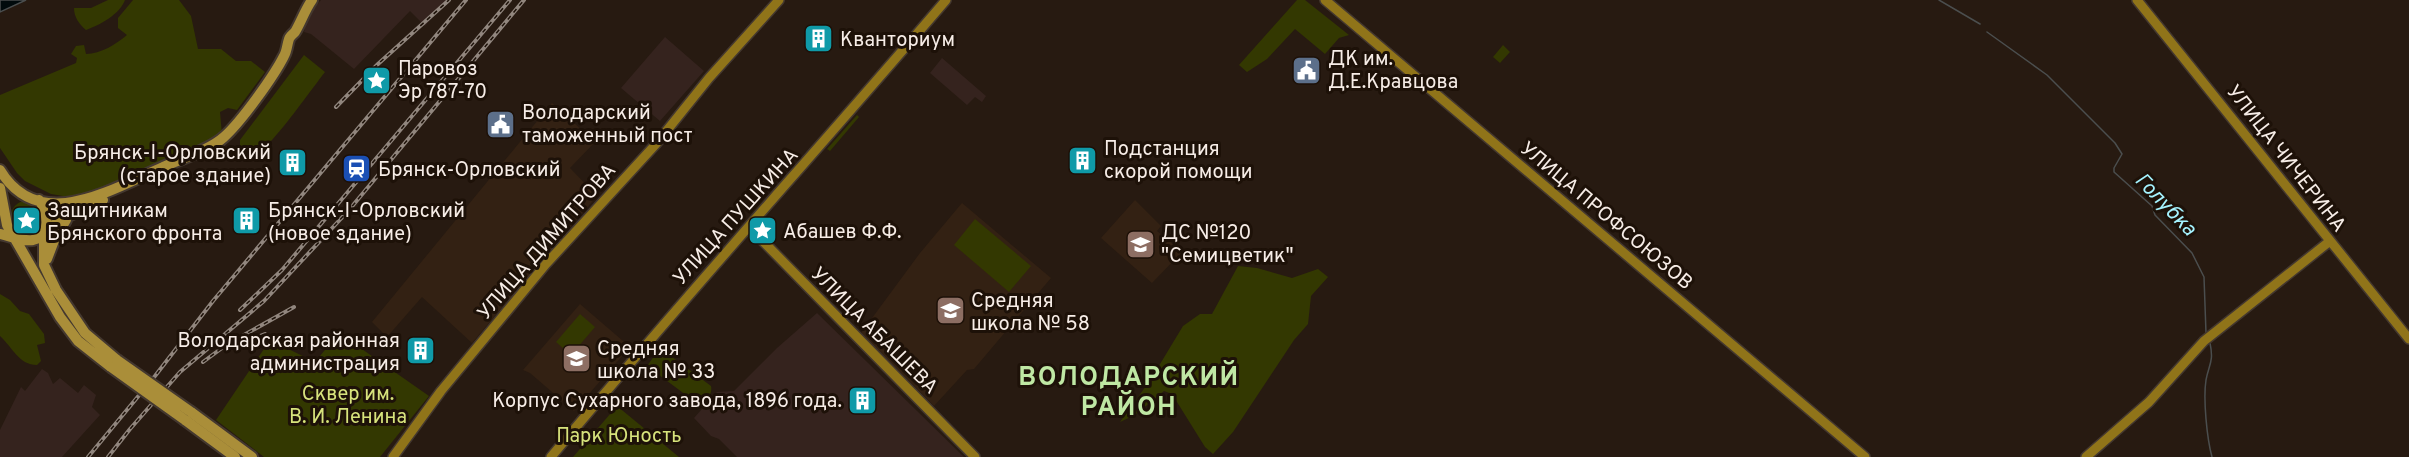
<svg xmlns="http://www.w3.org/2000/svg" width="2409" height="457" font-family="Overpass,sans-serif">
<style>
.built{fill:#332113}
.industrial{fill:#35231e}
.green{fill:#333801}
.water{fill:#010a0c;stroke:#4b4e4e;stroke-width:1.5}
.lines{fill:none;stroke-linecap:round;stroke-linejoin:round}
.stream{stroke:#4b4e4e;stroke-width:1.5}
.secondary-casing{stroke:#44382f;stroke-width:12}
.primary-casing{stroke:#44382f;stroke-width:14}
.secondary{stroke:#907419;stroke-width:9}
.primary{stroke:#aa8e39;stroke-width:10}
.rail-casing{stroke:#91867e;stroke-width:4}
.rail{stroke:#1d1108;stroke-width:1.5;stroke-dasharray:4.5;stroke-linecap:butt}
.primary-bridge-casing{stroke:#44382f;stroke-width:14;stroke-linecap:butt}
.primary-bridge{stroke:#aa8e39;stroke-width:10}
.labels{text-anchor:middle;stroke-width:6;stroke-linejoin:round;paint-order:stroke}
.poi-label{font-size:20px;fill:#f7ede7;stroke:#1d1108;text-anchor:start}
.street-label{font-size:20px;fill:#f7ede7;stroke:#1d1108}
.park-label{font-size:20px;fill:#d7e37c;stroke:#1d1108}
.water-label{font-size:21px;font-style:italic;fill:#a5f3ff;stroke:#1d1108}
.district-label{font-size:26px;font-weight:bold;letter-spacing:1.5px;fill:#bfe8a4;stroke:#1d1108}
</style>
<rect width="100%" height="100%" fill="#271a11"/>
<path class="built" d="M552 103 595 142 570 168 597 196 472 343 422 297 387 337 372 322Z
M1135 200 1161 226 1157 231 1182 252 1152 283 1101 238Z
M962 203 1051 278 974 369 967 370 934 406 861 333 920 253Z
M580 304 630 347 574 411 530 373 523 370Z"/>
<path class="industrial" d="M321 0H446L425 26 410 11 354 69 311 34 304 32 307 17Z
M665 37 704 71 660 121 621 88Z
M942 58 986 96 982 102 975 97 967 105 930 73Z
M817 313 964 457H737L719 439 711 436 694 418 717 392 734 391 777 348Z
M42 369 48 373 53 384 60 378 78 393 84 385 96 395 92 407 100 415 62 457H0V430L21 387 25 391Z"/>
<path class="green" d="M108 0H125C120 14 100 25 86 30 79 24 74 17 74 8H91Z
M133 0H179L191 16 198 49H221L236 61H251L265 72 237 110 228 108 220 112 222 135 213 141 95 190 69 197 51 194 25 181 17 173 0 148V95L76 63 77 58 71 54 76 46 84 45 86 54C101 54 116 44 127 35L118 28V18Z
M1297 0H1305L1349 35 1339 38 1325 54 1295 29 1267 59 1247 72 1239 65Z
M1503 45 1510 52 1500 63 1493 57Z
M304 55 325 72C314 86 273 144 262 149 254 153 247 155 240 149V140Z
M857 115 859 117 830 151 827 149Z
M11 216a15 15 0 1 1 30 0a15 15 0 1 1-30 0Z
M975 219 1031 266 1009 292 954 245Z
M1238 266 1257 268 1292 278 1318 269 1328 277 1311 296 1308 324 1294 340 1233 432 1213 454 1205 447 1172 394 1164 391 1135 415 1120 422 1151 379 1183 326 1200 314H1212Z
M0 294 10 300 20 311 29 314 44 334 45 343 37 345 41 361 37 365C19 365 13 348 0 336Z
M580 314 595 327 571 355 556 342Z
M339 333 429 396 380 457H264L216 420 270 340 315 362Z
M660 348 711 386C713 395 706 401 698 404L647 366Z
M617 406 679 457H573Z"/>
<path class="water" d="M0 0H26L0 12Z"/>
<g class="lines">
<path class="stream" d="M1939 0 1980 24
M1987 32 2047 75 2115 143 2122 154 2114 168V172L2152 206 2155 215 2192 253 2204 277 2206 333
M2210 343C2214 362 2209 364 2206 380 2203 399 2207 439 2212 457"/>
<defs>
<path id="secondary" d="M1325 0 1865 457
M2137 0 2409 339
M750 228 975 457
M393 457 441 391 546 264 656 144 709 78 779 0
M551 457C680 302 815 153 946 0
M2086 457 2149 402 2204 341 2330 241"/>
<path id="primary" d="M0 170C39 235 112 189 163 167 180 159 210 150 224 137 241 122 274 76 284 56 287 51 287 45 289 39 290 36 293 34 295 32 301 22 305 10 312 0
M0 188 7 225 60 317 78 341 111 367
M45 231 66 217 103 200
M44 232V265L56 290 85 333 117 360
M0 234C10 236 24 242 33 240 53 235 47 211 39 200
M47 259 55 238 66 220
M191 412 252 457
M185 420 235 457"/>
</defs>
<use href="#secondary" class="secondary-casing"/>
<use href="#primary" class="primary-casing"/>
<use href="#secondary" class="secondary"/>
<use href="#primary" class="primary"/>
<defs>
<path id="rail" d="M336 107 378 64 449 0
M240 310 282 270 510 0
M243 343 265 334
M203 362 226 345 294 307
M88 457 155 376 213 301 466 0
M108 457 130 429 180 372 264 301 349 210 524 0"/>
</defs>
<use href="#rail" class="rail-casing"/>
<use href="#rail" class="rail"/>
<defs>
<path id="primary-bridge" d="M117 360 191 412
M111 367 185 420"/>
</defs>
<use href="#primary-bridge" class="primary-bridge-casing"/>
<use href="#primary-bridge" class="primary-bridge"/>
</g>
<defs>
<symbol id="building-square" viewBox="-11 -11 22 22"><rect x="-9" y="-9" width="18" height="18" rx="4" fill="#0f9aa8" stroke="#1d1108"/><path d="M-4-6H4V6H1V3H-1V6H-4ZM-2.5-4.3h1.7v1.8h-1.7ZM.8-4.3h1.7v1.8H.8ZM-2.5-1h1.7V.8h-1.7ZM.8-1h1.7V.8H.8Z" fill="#fff"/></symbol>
<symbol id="civic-square" viewBox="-11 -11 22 22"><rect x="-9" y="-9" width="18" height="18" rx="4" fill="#5c6f8a" stroke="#1d1108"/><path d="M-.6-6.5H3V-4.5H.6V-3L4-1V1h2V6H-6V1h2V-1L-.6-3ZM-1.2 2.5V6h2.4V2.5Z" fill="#fff"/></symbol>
<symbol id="sight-square" viewBox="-11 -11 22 22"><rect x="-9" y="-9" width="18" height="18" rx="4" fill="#0f9aa8" stroke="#1d1108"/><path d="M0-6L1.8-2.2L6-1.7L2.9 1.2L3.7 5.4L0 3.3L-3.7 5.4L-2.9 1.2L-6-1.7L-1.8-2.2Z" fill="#fff"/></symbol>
<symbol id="station-square" viewBox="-11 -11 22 22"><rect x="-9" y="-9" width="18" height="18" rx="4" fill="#1a4fb4" stroke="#1d1108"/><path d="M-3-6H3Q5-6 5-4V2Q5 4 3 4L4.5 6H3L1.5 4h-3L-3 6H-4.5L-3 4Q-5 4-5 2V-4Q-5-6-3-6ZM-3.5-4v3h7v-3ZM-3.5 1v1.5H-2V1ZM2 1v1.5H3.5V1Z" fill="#fff"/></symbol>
<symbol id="school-square" viewBox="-11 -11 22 22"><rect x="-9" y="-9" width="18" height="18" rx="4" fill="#8d6e63" stroke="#1d1108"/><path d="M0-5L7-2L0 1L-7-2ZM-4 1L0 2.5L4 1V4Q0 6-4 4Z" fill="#fff"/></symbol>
</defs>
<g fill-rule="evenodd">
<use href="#building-square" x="802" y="22" width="33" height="33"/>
<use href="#civic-square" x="1290" y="54" width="33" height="33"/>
<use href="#sight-square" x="360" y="64" width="33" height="33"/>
<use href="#civic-square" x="484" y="108" width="33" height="33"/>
<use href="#building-square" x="1066" y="144" width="33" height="33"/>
<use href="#building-square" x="276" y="146" width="33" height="33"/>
<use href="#station-square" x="340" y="152" width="33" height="33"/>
<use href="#sight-square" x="10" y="204" width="33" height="33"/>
<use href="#building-square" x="230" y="204" width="33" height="33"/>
<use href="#sight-square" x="746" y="214" width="33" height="33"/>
<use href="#school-square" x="1124" y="228" width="33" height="33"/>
<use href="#school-square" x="934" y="294" width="33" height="33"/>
<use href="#building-square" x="404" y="334" width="33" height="33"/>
<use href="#school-square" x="560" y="342" width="33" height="33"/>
<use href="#building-square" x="846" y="384" width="33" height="33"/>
</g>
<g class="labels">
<g class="poi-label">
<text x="840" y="46">Кванториум</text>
<text x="1328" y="65">ДК им.<tspan x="1328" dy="23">Д.Е.Кравцова</tspan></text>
<text x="398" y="75">Паровоз<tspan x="398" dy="23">Эр 787-70</tspan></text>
<text x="522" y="119">Володарский<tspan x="522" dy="23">таможенный пост</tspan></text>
<text x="1104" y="155">Подстанция<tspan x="1104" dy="23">скорой помощи</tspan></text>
<text x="271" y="159" text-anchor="end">Брянск-I-Орловский<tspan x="271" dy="23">(старое здание)</tspan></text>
<text x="378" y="176">Брянск-Орловский</text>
<text x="47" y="217">Защитникам<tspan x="47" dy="23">Брянского фронта</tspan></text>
<text x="268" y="217">Брянск-I-Орловский<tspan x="268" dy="23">(новое здание)</tspan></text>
<text x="783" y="238">Абашев Ф.Ф.</text>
<text x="1161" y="239">ДС №120<tspan x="1161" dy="23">"Семицветик"</tspan></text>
<text x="971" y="307">Средняя<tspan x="971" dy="23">школа № 58</tspan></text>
<text x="400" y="347" text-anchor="end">Володарская районная<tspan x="400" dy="23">администрация</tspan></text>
<text x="597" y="355">Средняя<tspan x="597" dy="23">школа № 33</tspan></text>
<text x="842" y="407" text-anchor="end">Корпус Сухарного завода, 1896 года.</text>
</g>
<g class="street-label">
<text transform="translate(2287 158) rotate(52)" y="7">УЛИЦА ЧИЧЕРИНА</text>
<text transform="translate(1607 215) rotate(40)" y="7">УЛИЦА ПРОФСОЮЗОВ</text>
<text transform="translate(735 216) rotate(-48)" y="7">УЛИЦА ПУШКИНА</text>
<text transform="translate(546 241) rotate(-49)" y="7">УЛИЦА ДИМИТРОВА</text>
<text transform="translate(875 330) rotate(45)" y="7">УЛИЦА АБАШЕВА</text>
</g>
<g class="park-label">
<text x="348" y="400">Сквер им.<tspan x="348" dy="23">В. И. Ленина</tspan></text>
<text x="619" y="442">Парк Юность</text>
</g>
<g class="water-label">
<text transform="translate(2166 204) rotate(46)" y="7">Голубка</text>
</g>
<g class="district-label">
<text x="1129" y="385">ВОЛОДАРСКИЙ<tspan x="1129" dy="30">РАЙОН</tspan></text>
</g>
</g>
</svg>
